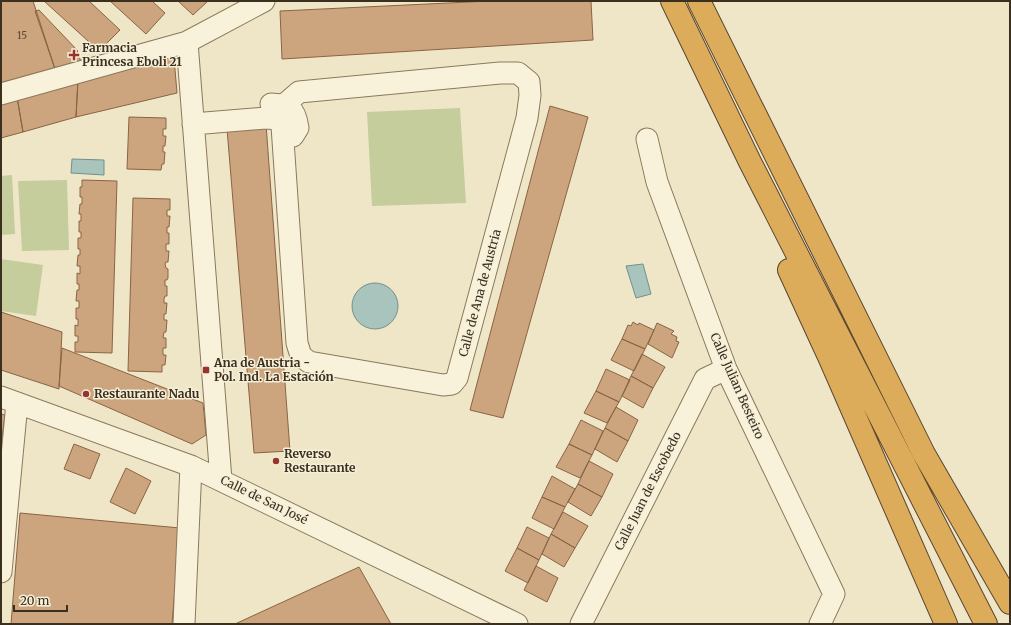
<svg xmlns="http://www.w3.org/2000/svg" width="1011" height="625" font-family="Merriweather,serif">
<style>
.green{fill:#c4cd9b}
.water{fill:#a9c3bd;stroke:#6f918b}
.building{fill:#cca47e;stroke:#8a6442}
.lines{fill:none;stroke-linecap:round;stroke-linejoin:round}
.minor-casing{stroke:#8b785d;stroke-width:23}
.highway-casing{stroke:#594631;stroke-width:24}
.minor{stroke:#f9f2db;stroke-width:21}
.highway{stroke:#dcac5a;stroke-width:22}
.poi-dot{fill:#99342d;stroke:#f6efd7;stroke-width:1.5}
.labels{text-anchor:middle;stroke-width:3;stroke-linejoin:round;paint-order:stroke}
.number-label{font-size:10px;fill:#5f4c38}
.poi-label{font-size:12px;font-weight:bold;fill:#3b2f20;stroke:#f6efd7;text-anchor:start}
.street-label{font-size:12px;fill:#3b2f20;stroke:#f6efd7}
</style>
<rect width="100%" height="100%" fill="#efe6c8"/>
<path class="green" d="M460 108 466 203 372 206 367 112Z
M12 175 15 234 1 235V176Z
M67 180 69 250 22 251 18 181Z
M1 259 43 265 36 316 1 311Z"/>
<path class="water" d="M72 159 104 160V175L71 173Z
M643 264 651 294 636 298 626 266Z
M352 306a23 23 0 1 1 46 0a23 23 0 1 1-46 0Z"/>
<path class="building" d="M1 1H33L55 69 1 84Z
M44 1H89L120 30 99 51Z
M110 1H152L165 13 146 34Z
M178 1H208L193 15Z
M490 1H591L593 40 282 59 280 11Z
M39 10 77 50 81 62 55 69 35 11Z
M165 52 174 58 177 93 76 117 78 79Z
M78 79 76 117 23 132 17 97Z
M17 97 23 132 1 138V101Z
M550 106 588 117 503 418 470 410Z
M129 117 166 118V129H163V136H166L165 146H163V152H165L164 164H162L161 170 127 169Z
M266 124 290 451 254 453 227 129Z
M82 180 117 181 112 353 75 352V342H78V336H75V325L78 326V319H76V308H79V301H76L77 290H79V284H77V273L80 274V266H77L78 255H80V249H78V238H81V232H79V221H81V214H79L80 204H82V197H80V187H82Z
M133 198 170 199V210H167V216H170L169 227H167V233H169V244H166V251H169L168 262H166L165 264 166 268 168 269V278L167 280H165V286H167V296H165L164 299V303H167L166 314H164V320H167L166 332H164L163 338H166V348H163V355H166L165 365H162V372L128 371Z
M1 312 62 332 59 389 1 370Z
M633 322 638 325 639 323 654 330 645 349 622 339 628 325 631 326Z
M657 323 674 331 671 334 677 337 676 341 679 342 672 358 648 344Z
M622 339 645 349 634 371 611 360Z
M62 348 203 403 206 435 192 444 59 386Z
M642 354 665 367 653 388 631 376Z
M606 369 630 380 619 402 596 391Z
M631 376 653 388 643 408 622 396Z
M596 391 619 402 607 423 584 413Z
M616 407 638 420 628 441 605 428Z
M1 414 5 415 1 445Z
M581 420 603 431 592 455 569 444Z
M605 428 628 441 617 462 595 449Z
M74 444 100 454 90 479 64 469Z
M569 444 592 455 580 478 556 467Z
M589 461 613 474 602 497 578 484Z
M126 468 151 481 135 514 110 502Z
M552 476 575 489 565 507 542 497Z
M578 484 602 497 591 516 568 502Z
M542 497 565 507 554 529 532 518Z
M563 512 588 526 575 548 551 534Z
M20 513 180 528 172 624H11Z
M527 527 549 538 539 560 517 548Z
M551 534 575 548 564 567 542 554Z
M517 548 539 560 528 583 505 571Z
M536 566 558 578 547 602 524 590Z
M359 567 391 624H235Z"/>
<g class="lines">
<defs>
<path id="minor" d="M187 42 221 480
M1 94 187 42 264 1
M271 104C290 105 295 108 298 128L293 136 284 138
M193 124 266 118 279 119 282 126 297 343 301 356 309 362 443 385 452 384 457 378 527 118 530 95 529 82 518 73H500L299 92 284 105
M647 139 657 182 726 369 834 594 820 624
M1 397 191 466 517 624
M1 572 17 403
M184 624 191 466
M581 624 705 379 726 369"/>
<path id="highway" d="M672 1 750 162 986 624
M699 1 924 454 1010 603
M789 270 830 359 946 624"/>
</defs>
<use href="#minor" class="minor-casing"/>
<use href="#highway" class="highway-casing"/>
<use href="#minor" class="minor"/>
<use href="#highway" class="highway"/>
</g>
<g class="poi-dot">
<path d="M72 49h4v4h4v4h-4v4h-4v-4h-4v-4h4z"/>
<rect x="202" y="366" width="8" height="8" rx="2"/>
<circle cx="86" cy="394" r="4"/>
<circle cx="276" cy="461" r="4"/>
</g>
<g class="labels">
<g class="number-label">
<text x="22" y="39">15</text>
</g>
<g class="poi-label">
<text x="82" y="52">Farmacia<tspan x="82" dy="14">Princesa Eboli 21</tspan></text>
<text x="214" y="367">Ana de Austria -<tspan x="214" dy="14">Pol. Ind. La Estación</tspan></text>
<text x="94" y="398">Restaurante Nadu</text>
<text x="284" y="458">Reverso<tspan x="284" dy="14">Restaurante</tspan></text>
</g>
<g class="street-label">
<text transform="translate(480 293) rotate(-75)" y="4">Calle de Ana de Austria</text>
<text transform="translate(737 386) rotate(66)" y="4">Calle Julian Besteiro</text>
<text transform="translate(648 491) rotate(-63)" y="4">Calle Juan de Escobedo</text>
<text transform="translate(264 500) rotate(26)" y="4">Calle de San José</text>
</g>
</g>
<rect width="1011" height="625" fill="none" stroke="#3b2f20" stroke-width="4"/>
<path d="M14 605v6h53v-6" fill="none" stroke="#3b2f20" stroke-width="2"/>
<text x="20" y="605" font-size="12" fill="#3b2f20" stroke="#f6efd7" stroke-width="3" paint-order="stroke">20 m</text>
</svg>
